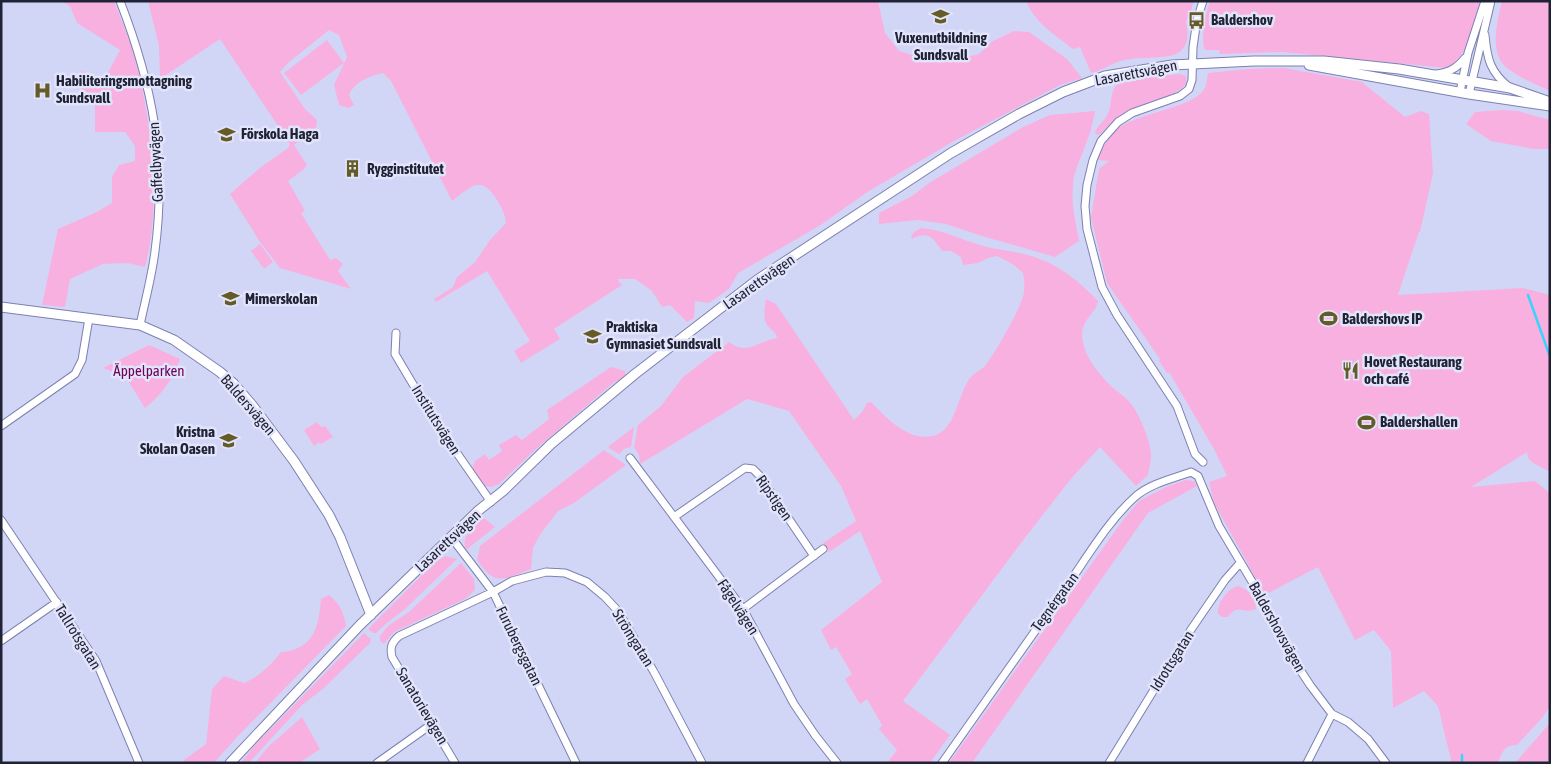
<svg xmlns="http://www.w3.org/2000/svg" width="1551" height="764" font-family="'Asap Condensed',sans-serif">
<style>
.green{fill:#f8b0e0}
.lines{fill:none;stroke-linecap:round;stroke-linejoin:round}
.stream{stroke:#3cd2f9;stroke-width:2.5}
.minor-casing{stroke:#7c81b1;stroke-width:9}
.tertiary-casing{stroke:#7c81b1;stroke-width:11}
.minor{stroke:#fff;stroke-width:7}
.tertiary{stroke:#fff;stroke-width:9}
.labels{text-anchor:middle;stroke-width:5;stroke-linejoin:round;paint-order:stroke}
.poi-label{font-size:15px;font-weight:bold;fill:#202235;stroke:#e1e4fa;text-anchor:start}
.street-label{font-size:15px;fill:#202235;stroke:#e1e4fa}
.park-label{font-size:15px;fill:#6d0257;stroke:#e1e4fa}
</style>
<rect width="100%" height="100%" fill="#d2d6f6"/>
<path class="green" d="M61 1H114C121 20 130 39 135 59 152 123 162 202 145 267L128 263 103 264 70 279 65 307 42 305 58 229 97 212 112 203V177L119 165 135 161V146L125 132H95V107L91 94 76 86 60 80 59 76 61 74 78 76 82 71 104 80 120 50 77 23 70 6Z
M148 1H878L885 33 899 51 926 59H958L979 54 993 41 1014 31 1029 32 1067 59 1082 78 1060 85 954 141 869 191 819 226 738 273 729 289 709 303 695 301 694 318 687 322 670 305 662 307 652 291 635 279H617L622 285 554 329 560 339 521 363 514 351 530 341 487 271 436 302 434 299 453 287 457 277 475 262 490 240 506 223C505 214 502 208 497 200 481 174 471 187 452 201L391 81 383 73C370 76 354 82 349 95L354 105 348 108 339 105 334 85 347 57 339 35 329 30 288 63 280 72 305 109 317 120 316 129 304 136 294 145 307 165 303 170 288 181 305 211 301 213 330 260 336 258 343 264 338 271 351 289 280 268 260 242 230 194 261 167 288 148 290 144 220 39 160 79 159 46Z
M1026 1H1195L1193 3 1191 12 1186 21C1196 70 1151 52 1121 61 1110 64 1102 71 1091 73L1080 47 1073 49C1055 35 1035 23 1026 1Z
M1210 1H1480C1473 23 1469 58 1446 68L1282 52 1220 54 1219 50H1205C1200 40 1206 12 1210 1Z
M1502 1H1550V91C1537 85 1506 72 1500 60 1491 41 1498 20 1502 1Z
M327 40 344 63 301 95 284 73Z
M1284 68 1362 82 1405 117 1421 111 1429 114 1433 173 1420 232H1419L1398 295 1523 288 1550 295V472L1533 463 1528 458 1527 452 1471 487 1535 481 1550 493V706L1542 718 1517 745C1503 746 1503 751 1498 763H1450L1451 760 1438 706 1424 691 1393 708 1391 651 1374 630 1355 640 1318 567 1265 595 1214 503 1209 482 1227 476 1214 449 1169 372 1167 373 1159 361 1160 359 1107 283 1091 217 1099 169 1109 161 1098 160C1102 150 1107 139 1115 131 1135 112 1194 109 1205 88 1207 84 1207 77 1208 73L1248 69Z
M1179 74 1186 76C1186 76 1186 83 1186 83 1180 96 1142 104 1130 110 1118 116 1109 125 1100 134L1097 135 1095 133C1097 125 1104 122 1107 115 1114 103 1108 96 1117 84L1148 77Z
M1501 110 1518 111 1550 120V149H1534L1491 141 1466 124 1475 112Z
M1095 111C1093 124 1089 137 1084 149 1080 161 1073 173 1073 186 1071 205 1076 223 1079 241L1055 257 982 236 946 224 918 220 879 224V213L912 196 929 183 1023 127 1050 115Z
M921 228C944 230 962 240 983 246 998 250 1014 251 1028 255 1057 263 1078 280 1098 301 1096 315 1078 320 1083 342 1086 359 1101 376 1112 387 1119 393 1127 398 1132 405 1140 416 1151 442 1151 455 1151 462 1149 468 1148 475L1136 486 1100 447 1070 480 1024 539 903 701 950 735 930 763H887L897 750 879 729 882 725 867 699 860 704 845 679 852 674 836 647 831 650 821 630 882 582 860 531 829 552 823 543 856 521 841 486 789 411 747 399 640 464 639 455 634 447 638 425 661 406 683 377 729 342C748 356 755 342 777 338 776 331 771 330 767 325 762 317 765 307 766 299L776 304 854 420 862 412 867 403 871 402C887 418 907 441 932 436 956 432 957 395 970 378 974 373 981 370 985 366 995 353 1022 307 1024 292 1025 286 1024 279 1023 273L1014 265 997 256 988 258 978 263 963 265 961 257 951 251H942C933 238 928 230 912 239L911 237 913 233Z
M260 244 273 262 264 269 251 251Z
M149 345 180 359C173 379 161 396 145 408L125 376 103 368Z
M611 367 625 371 626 376 612 384 536 449 499 484 491 487 485 486 473 473V466L475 461 485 454 489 460 502 451 499 445 516 435 522 440 549 419 547 410Z
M317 422 321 427 325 426 333 437 321 444 319 442 314 446 304 430Z
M634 427 631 447 624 449 619 454 609 448V446Z
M604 450 626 465 574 503 558 511 539 536 533 548 531 569C520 573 500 584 490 575 485 571 481 565 477 560L480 546Z
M1186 480 1194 481 1197 486 1148 513 972 763H949L1123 520 1139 501 1166 487Z
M484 518 495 527 466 550C460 535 474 527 484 518Z
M445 556 457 559 405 609 387 623 376 633H373L368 629 434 563Z
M461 563 474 579 475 590 465 599 394 632 384 644 380 641V636L388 626 409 612Z
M1237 586C1248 588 1256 598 1256 609 1243 615 1238 602 1228 617H1222L1218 614C1217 603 1227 590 1237 586Z
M329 595C340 604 344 613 346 626L237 737 214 763H184V760L206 744 212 689 224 676 244 683C260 676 270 666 281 652 313 650 319 627 321 599Z
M364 633 371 639 370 643 324 688 302 705 249 763H241L255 745Z
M302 717 320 749 299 763H255L269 746Z
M1550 723V763H1515Z"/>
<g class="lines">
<path class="stream" d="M1528 295 1549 354
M1462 763V755"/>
<defs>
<path id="minor" d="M120 1C153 86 167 160 155 251 152 276 145 301 140 325
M1203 1 1197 20 1193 47 1192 80 1189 89 1180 96 1132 113 1118 122 1101 141 1093 160 1087 185 1085 206 1087 229 1102 287 1117 315 1177 406 1195 454 1203 462
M1485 35C1487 59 1490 72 1510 88
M1437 74C1450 72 1457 68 1465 58
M1460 92 1468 53 1485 1
M1469 94 1491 1
M396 333 395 354 436 423 491 502
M1 426 75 374 82 360 89 318
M630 458 743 609 794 704 815 735 837 763
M674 517 745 468 753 469 759 475 814 556
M1 520 96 661 139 763
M451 537 493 592 576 763
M743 609 823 549
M1 641 57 602
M377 763 432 724
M455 763 392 657C390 648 391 643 399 636L493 592 512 581 546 572 565 573 587 582 605 597 618 611 654 672 702 763
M942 763C984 703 1026 643 1069 583 1089 554 1109 520 1136 496 1152 483 1172 479 1191 472L1198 476 1219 526 1260 595 1295 662 1310 685 1332 714 1348 722 1368 739 1386 763
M1109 763 1190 631 1225 580 1240 563
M1307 763 1332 714"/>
<path id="tertiary" d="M1309 65 1469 94 1550 106
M1 307 140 325 174 340 220 372 234 384 252 405 294 461 329 515 340 537 371 615
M230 763 360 625 451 537 479 510 503 491 551 444 635 374 757 280 951 153 1019 114 1063 92 1105 76 1172 65 1254 61H1324L1399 69 1510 88 1550 102"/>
</defs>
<use href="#minor" class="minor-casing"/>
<use href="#tertiary" class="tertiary-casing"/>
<use href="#minor" class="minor"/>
<use href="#tertiary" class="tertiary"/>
</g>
<defs>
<symbol id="school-bare" viewBox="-9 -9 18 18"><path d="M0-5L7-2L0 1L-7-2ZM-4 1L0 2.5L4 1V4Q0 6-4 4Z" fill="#645b27" stroke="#e1e4fa" stroke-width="2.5" paint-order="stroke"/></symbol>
<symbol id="bus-bare" viewBox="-9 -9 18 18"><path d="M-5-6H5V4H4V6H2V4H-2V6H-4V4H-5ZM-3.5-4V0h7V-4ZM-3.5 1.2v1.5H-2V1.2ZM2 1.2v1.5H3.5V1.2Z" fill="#645b27" stroke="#e1e4fa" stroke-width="2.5" paint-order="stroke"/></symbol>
<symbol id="hospital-bare" viewBox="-9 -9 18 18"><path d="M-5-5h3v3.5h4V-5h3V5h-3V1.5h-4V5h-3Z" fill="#645b27" stroke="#e1e4fa" stroke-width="2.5" paint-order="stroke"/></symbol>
<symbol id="building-bare" viewBox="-9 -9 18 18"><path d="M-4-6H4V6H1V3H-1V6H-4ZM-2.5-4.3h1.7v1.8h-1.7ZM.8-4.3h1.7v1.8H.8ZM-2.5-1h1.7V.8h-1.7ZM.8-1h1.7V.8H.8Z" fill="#645b27" stroke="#e1e4fa" stroke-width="2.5" paint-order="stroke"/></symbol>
<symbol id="stadium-bare" viewBox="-9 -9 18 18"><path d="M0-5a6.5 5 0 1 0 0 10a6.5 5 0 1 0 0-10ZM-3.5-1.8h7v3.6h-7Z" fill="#645b27" stroke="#e1e4fa" stroke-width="2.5" paint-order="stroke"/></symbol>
<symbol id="restaurant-bare" viewBox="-9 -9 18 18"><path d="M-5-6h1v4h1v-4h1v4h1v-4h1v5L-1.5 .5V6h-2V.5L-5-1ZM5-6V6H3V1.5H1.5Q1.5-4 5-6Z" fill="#645b27" stroke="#e1e4fa" stroke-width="2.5" paint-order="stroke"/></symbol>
</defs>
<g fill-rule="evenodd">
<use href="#school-bare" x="928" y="4" width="25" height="25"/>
<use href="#bus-bare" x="1184" y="8" width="25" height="25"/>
<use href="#hospital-bare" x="30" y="78" width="25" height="25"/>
<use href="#school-bare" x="214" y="122" width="25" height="25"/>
<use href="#building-bare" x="340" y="156" width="25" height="25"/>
<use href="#school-bare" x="218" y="286" width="25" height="25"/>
<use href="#stadium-bare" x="1316" y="306" width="25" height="25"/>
<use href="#school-bare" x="580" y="324" width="25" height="25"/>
<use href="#restaurant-bare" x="1338" y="358" width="25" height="25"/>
<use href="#stadium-bare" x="1354" y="410" width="25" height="25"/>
<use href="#school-bare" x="216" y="428" width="25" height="25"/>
</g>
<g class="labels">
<g class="poi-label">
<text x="1211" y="25">Baldershov</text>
<text x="941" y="43" text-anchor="middle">Vuxenutbildning<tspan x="941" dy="17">Sundsvall</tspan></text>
<text x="56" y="86">Habiliteringsmottagning<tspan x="56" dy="17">Sundsvall</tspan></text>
<text x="241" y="139">Förskola Haga</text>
<text x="367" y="174">Rygginstitutet</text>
<text x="245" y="304">Mimerskolan</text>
<text x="1342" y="324">Baldershovs IP</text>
<text x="606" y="332">Praktiska<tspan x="606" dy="17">Gymnasiet Sundsvall</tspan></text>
<text x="1364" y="367">Hovet Restaurang<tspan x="1364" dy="17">och café</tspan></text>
<text x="1380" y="427">Baldershallen</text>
<text x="215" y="437" text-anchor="end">Kristna<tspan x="215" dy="17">Skolan Oasen</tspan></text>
</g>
<g class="street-label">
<text transform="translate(1136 73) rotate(-11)" y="5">Lasarettsvägen</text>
<text transform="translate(156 162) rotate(-93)" y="5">Gaffelbyvägen</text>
<text transform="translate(759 282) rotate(-35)" y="5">Lasarettsvägen</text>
<text transform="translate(248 405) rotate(49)" y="5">Baldersvägen</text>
<text transform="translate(436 420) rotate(58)" y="5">Institutsvägen</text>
<text transform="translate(774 498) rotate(55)" y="5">Ripstigen</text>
<text transform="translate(448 541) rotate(-43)" y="5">Lasarettsvägen</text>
<text transform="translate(1055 602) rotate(-54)" y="5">Tegnérgatan</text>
<text transform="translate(738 607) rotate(57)" y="5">Fågelvägen</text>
<text transform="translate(1277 627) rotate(61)" y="5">Baldershovsvägen</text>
<text transform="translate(78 637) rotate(58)" y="5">Tallrotsgatan</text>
<text transform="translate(633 638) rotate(58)" y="5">Strömgatan</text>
<text transform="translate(519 646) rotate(64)" y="5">Furubergsgatan</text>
<text transform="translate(1172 661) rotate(-58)" y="5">Idrottsgatan</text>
<text transform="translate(422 706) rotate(59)" y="5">Sanatorievägen</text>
</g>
<g class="park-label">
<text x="149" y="376">Äppelparken</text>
</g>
</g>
<rect width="1551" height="764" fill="none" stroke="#202235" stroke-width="5"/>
</svg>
